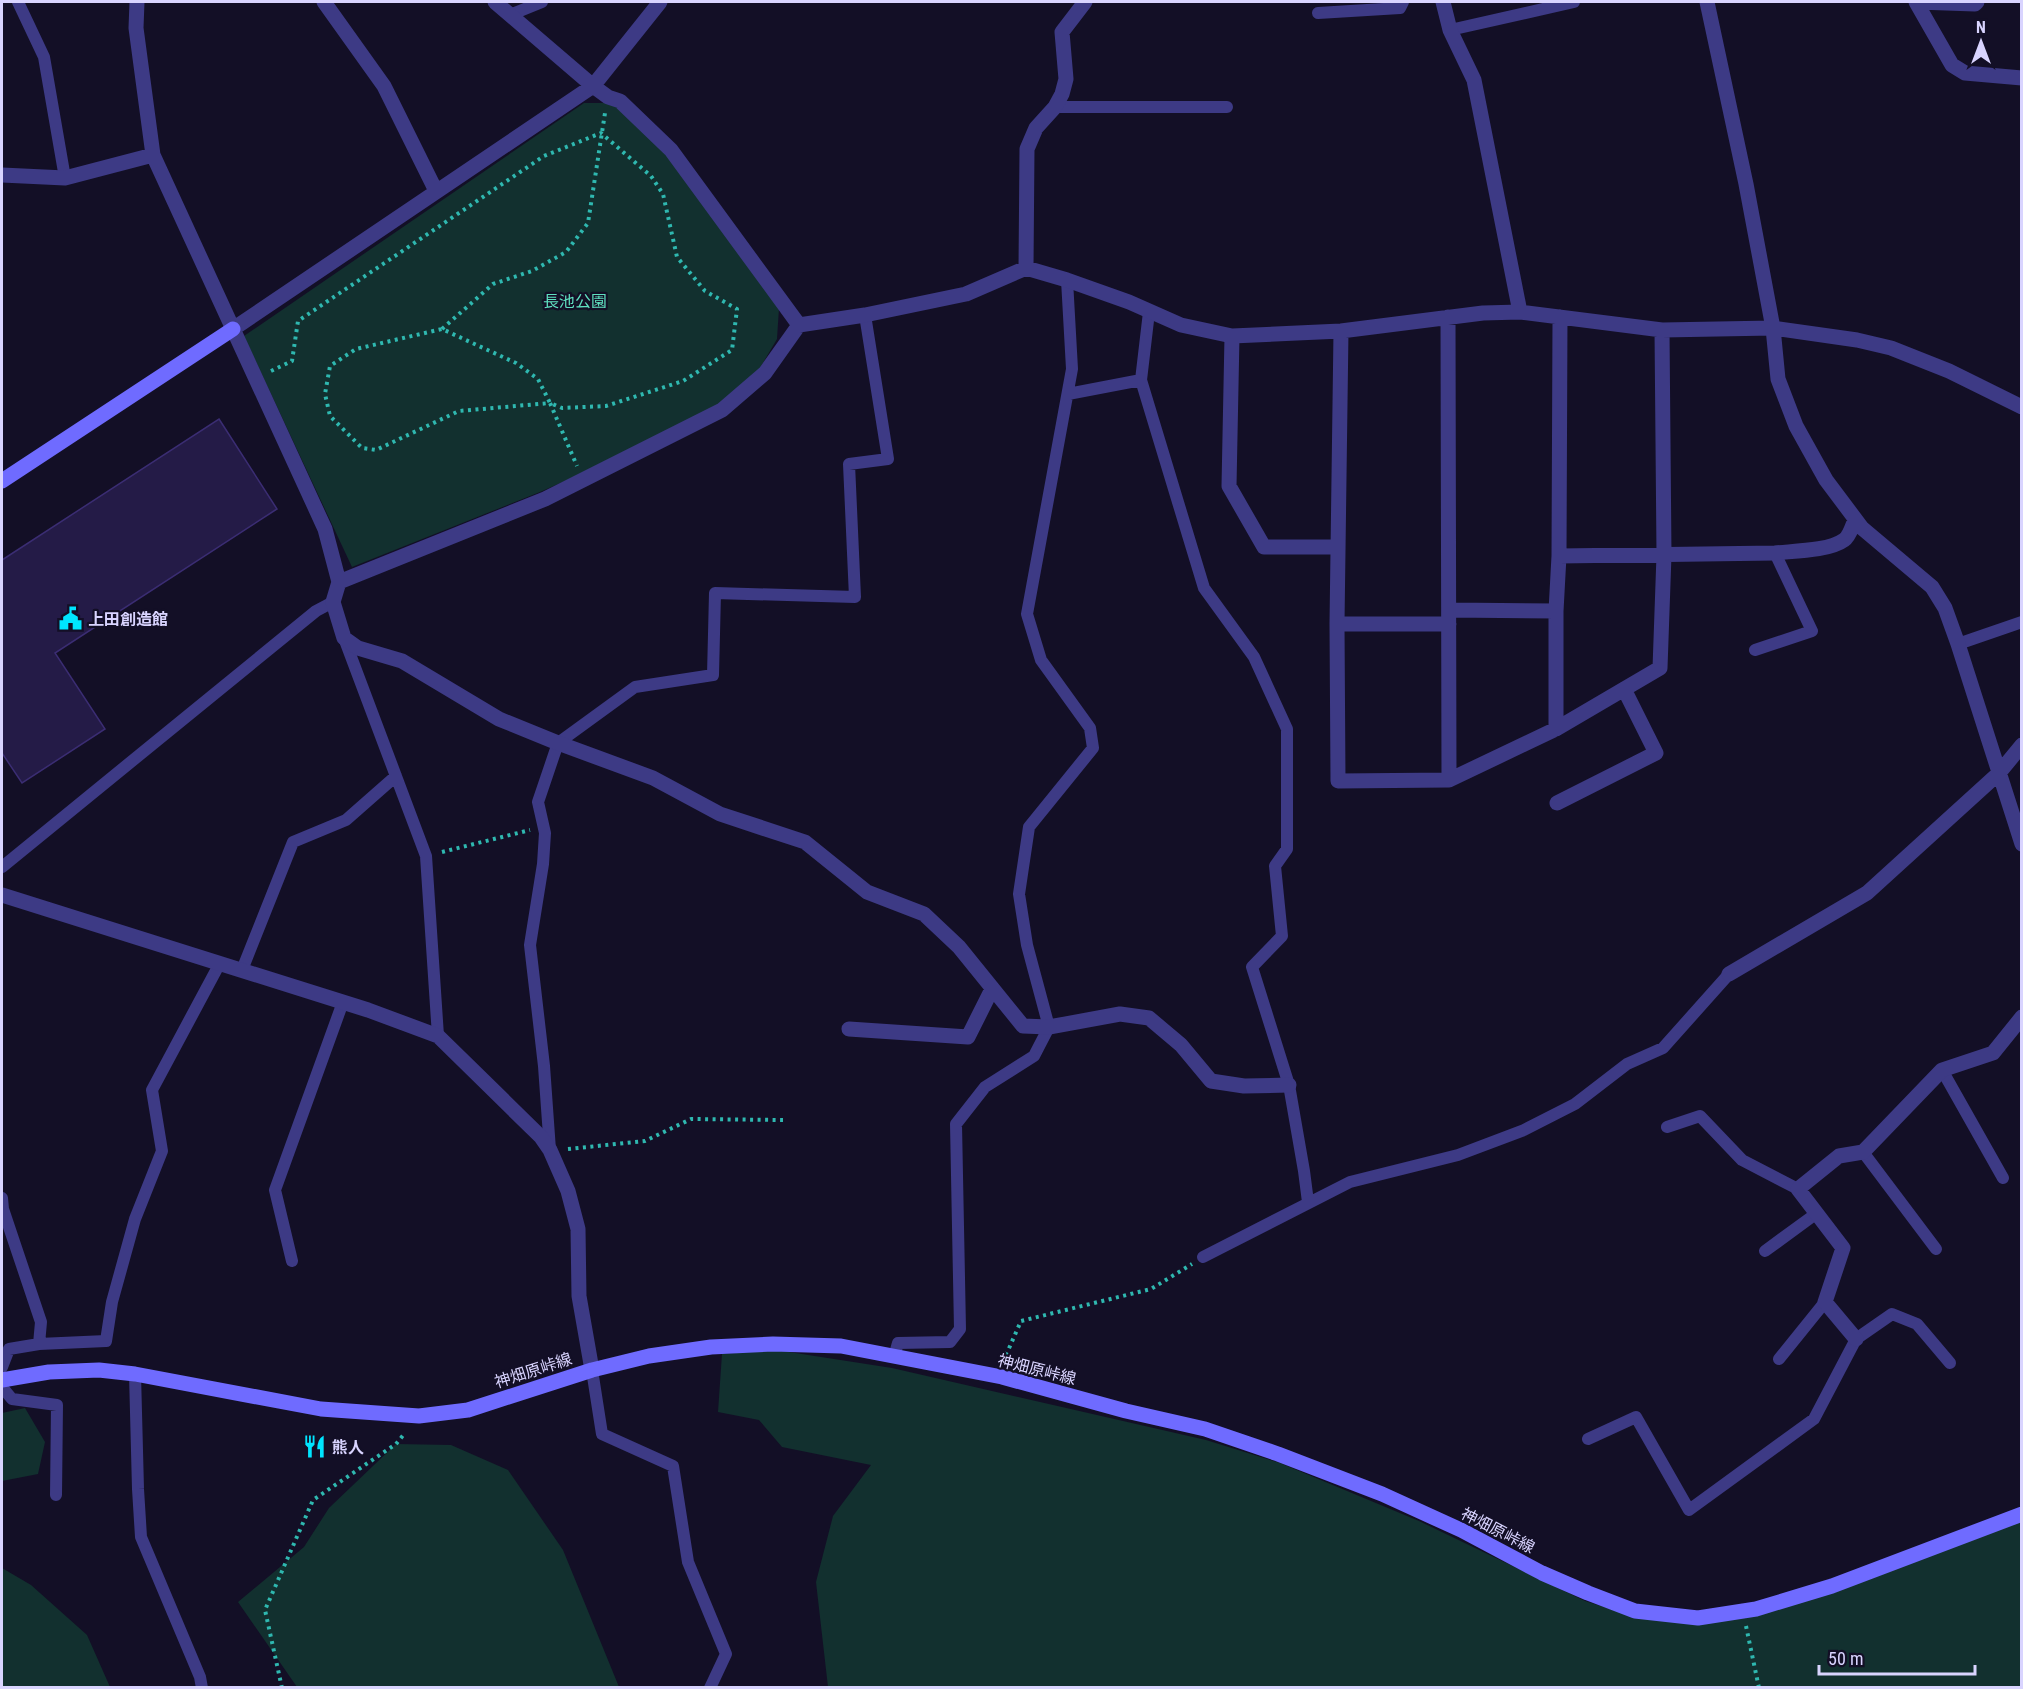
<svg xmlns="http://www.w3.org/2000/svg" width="2023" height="1689" font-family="'Roboto Condensed','Noto Sans JP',sans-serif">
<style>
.green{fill:#12302f}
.building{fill:#241b47;stroke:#3b2d73;stroke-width:1.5}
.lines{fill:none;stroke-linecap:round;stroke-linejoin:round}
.path{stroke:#2fb8b0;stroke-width:4;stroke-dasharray:3 4.5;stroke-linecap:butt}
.lane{stroke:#3d3a85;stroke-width:12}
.street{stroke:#3d3a85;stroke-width:15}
.secondary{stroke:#6f6bff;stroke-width:15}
.labels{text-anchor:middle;stroke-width:4.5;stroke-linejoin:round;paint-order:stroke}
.park-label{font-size:16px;fill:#5fe0c0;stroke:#130f26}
.poi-label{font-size:16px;font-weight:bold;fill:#d9d4ff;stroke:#130f26;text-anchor:start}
.street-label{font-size:16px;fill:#d9d4ff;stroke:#130f26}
</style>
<rect width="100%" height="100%" fill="#130f26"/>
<path class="green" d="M584 103H615L667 153 779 308 777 339 760 368 718 405 592 469 540 492 352 567 244 336Z
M776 1350 892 1368 1206 1440 1280 1463 1419 1521 1585 1601 1629 1615 1744 1616 2021 1521V1687H828L816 1582 833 1516 871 1465 782 1447 759 1420 718 1412 722 1354Z
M25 1408 45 1442 38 1474 2 1481V1413Z
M396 1444 451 1445 508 1470 563 1550 619 1687H297L238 1602 304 1547 329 1508Z
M2 1568 31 1585 87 1635 110 1687H2Z"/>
<path class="building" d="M219 419 277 509 55 653 105 729 22 783 2 753V560Z"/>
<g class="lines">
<path class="path" d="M442 329 493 284 532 271 566 252 588 223 605 113
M271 371 292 361 298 321 544 156 601 133 651 176 663 194 677 257 705 291 737 309 732 350 683 381 606 406 562 408 550 403 538 379 516 363 442 329 356 349 330 366 325 394 330 416 362 448 376 450 459 411 550 403 577 466
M442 852 530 830
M568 1149 645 1141 691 1119 783 1120
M1003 1362 1021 1321 1151 1289 1192 1264
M1746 1626 1759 1688
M282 1688 265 1610 313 1500 396 1444 405 1433"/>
<path class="lane" d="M18 2 44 57 65 178
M1318 13 1400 8 1403 2
M510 15 542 2
M1450 30 1574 2
M1055 107H1227
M1149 312 1141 380 1204 588 1254 657 1287 729V849L1275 866 1282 936 1252 967 1289 1085 1304 1171 1308 1202
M1068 394 1141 380
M344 638 426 856 438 1036
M1958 644 2022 622
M1755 650 1812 631 1775 553
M2 867 316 611 333 602
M242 970 293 842 346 820 396 776
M1942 1070 2003 1178
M1667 1127 1700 1116 1742 1160 1798 1189
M550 1150 544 1066 530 945 543 864 545 833 538 802 558 743 635 687 713 675 715 593 855 597 849 464 888 459 865 315
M1863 1152 1936 1249
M2 1198 3 1209 41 1322 39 1344 9 1349 2 1367
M1765 1251 1817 1213
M1203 1257 1350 1182 1458 1155 1524 1130 1575 1104 1627 1064 1663 1048 1729 974
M292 1261 275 1190 343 1002
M39 1344 106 1341 112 1302 135 1219 162 1151 152 1090 220 963
M894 1357 898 1343 950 1342 960 1329 956 1124 985 1087 1034 1056 1049 1027 1027 945 1019 894 1029 827 1093 748 1090 728 1041 660 1027 614 1072 369 1067 280
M1779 1359 1825 1302
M592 1370 602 1434 673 1466 688 1562 726 1654 710 1688
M135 1374 138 1489 141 1537 200 1677 202 1688
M2 1387 12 1399 57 1405 56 1495
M1588 1439 1636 1417 1689 1510 1814 1419 1856 1339 1892 1314 1917 1324 1950 1363"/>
<path class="street" d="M137 2 136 28 153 155 325 529 339 582 333 602 344 638 358 648 402 661 499 719 558 743 653 778 720 814 805 842 867 892 924 914 959 947 1023 1026 1049 1027 1120 1014 1149 1018 1181 1045 1211 1081 1244 1086 1289 1085
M324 2 384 86 436 191
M495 2 593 86 608 97 620 101 671 150 799 325
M1443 2 1450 30 1474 80 1520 312
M1707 2 1746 184 1773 328 1778 379 1796 426 1826 480 1862 528 1932 587 1945 608 1958 644 2022 844
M1916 2 1952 65 1965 73 2022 78
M1917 2 1975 4 1977 2
M2 175 65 178 153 155
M1026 268 1027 149 1036 128 1055 107 1062 94 1066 79 1062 32 1085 2
M1448 317 1449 780
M233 329 593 86 660 2
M1341 331 1337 624 1338 781 1449 780 1556 729 1660 668 1664 555 1662 330
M1232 336 1229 486 1264 547H1337
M1559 556 1775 553C1793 551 1829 551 1844 540 1850 536 1852 526 1855 520
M339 582 545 499 722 410 765 373 799 325 865 315 966 294 1026 268 1067 280 1129 302 1181 325 1232 336 1341 331 1483 313 1520 312 1662 330 1773 328 1857 340 1891 348 1949 371 2022 407
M1450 610 1556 611
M1337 624H1449
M1556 729V611L1559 556 1560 317
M1557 803 1656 753 1624 689
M2 895 368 1010 438 1036 541 1137 550 1150 568 1191 578 1229 579 1296 592 1370
M1729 974 1867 893 1999 773 2022 745
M849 1029 968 1037 992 989
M1856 1339 1825 1302 1843 1248 1798 1189 1839 1156 1863 1152 1942 1070 1993 1053 2022 1017"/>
<path class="secondary" d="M2 481 233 329
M2 1380 49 1372 99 1370 135 1374 321 1409 419 1416 468 1410 592 1370 649 1356 711 1347 773 1344 841 1346 1002 1377 1126 1411 1205 1429 1278 1454 1382 1494 1461 1530 1542 1573 1588 1593 1635 1611 1698 1618 1756 1609 1832 1586 2022 1514"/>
</g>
<defs>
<symbol id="civic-bare" viewBox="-9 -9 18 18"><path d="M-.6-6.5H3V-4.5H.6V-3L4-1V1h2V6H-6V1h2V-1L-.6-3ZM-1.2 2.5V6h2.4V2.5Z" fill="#00e5ff" stroke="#130f26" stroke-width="2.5" paint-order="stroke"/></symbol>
<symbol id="restaurant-bare" viewBox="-9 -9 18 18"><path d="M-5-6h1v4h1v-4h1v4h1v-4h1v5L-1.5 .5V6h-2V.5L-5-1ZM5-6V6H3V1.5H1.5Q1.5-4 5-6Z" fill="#00e5ff" stroke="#130f26" stroke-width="2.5" paint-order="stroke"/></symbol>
</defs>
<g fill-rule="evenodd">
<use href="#civic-bare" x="54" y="602" width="33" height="33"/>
<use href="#restaurant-bare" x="298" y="1430" width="33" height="33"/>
</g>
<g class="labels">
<g class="park-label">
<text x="575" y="307">長池公園</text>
</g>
<g class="poi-label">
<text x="88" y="625">上田創造館</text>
<text x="332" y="1453">熊人</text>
</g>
<g class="street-label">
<text transform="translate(1037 1369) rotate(14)" y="6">神畑原峠線</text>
<text transform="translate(533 1370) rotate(-18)" y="6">神畑原峠線</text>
<text transform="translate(1498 1530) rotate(27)" y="6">神畑原峠線</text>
</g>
</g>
<rect width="2023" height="1689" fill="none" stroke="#d9d4ff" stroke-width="6"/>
<g transform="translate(1981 42)" stroke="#130f26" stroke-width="4.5" paint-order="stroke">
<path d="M0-4.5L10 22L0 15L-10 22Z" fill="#d9d4ff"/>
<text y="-9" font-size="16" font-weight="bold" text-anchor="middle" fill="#d9d4ff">N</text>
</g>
<path d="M1819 1665v9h156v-9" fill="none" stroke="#d9d4ff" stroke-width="3"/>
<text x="1828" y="1665" font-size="18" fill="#d9d4ff" stroke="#130f26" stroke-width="4.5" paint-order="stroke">50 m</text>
</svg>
